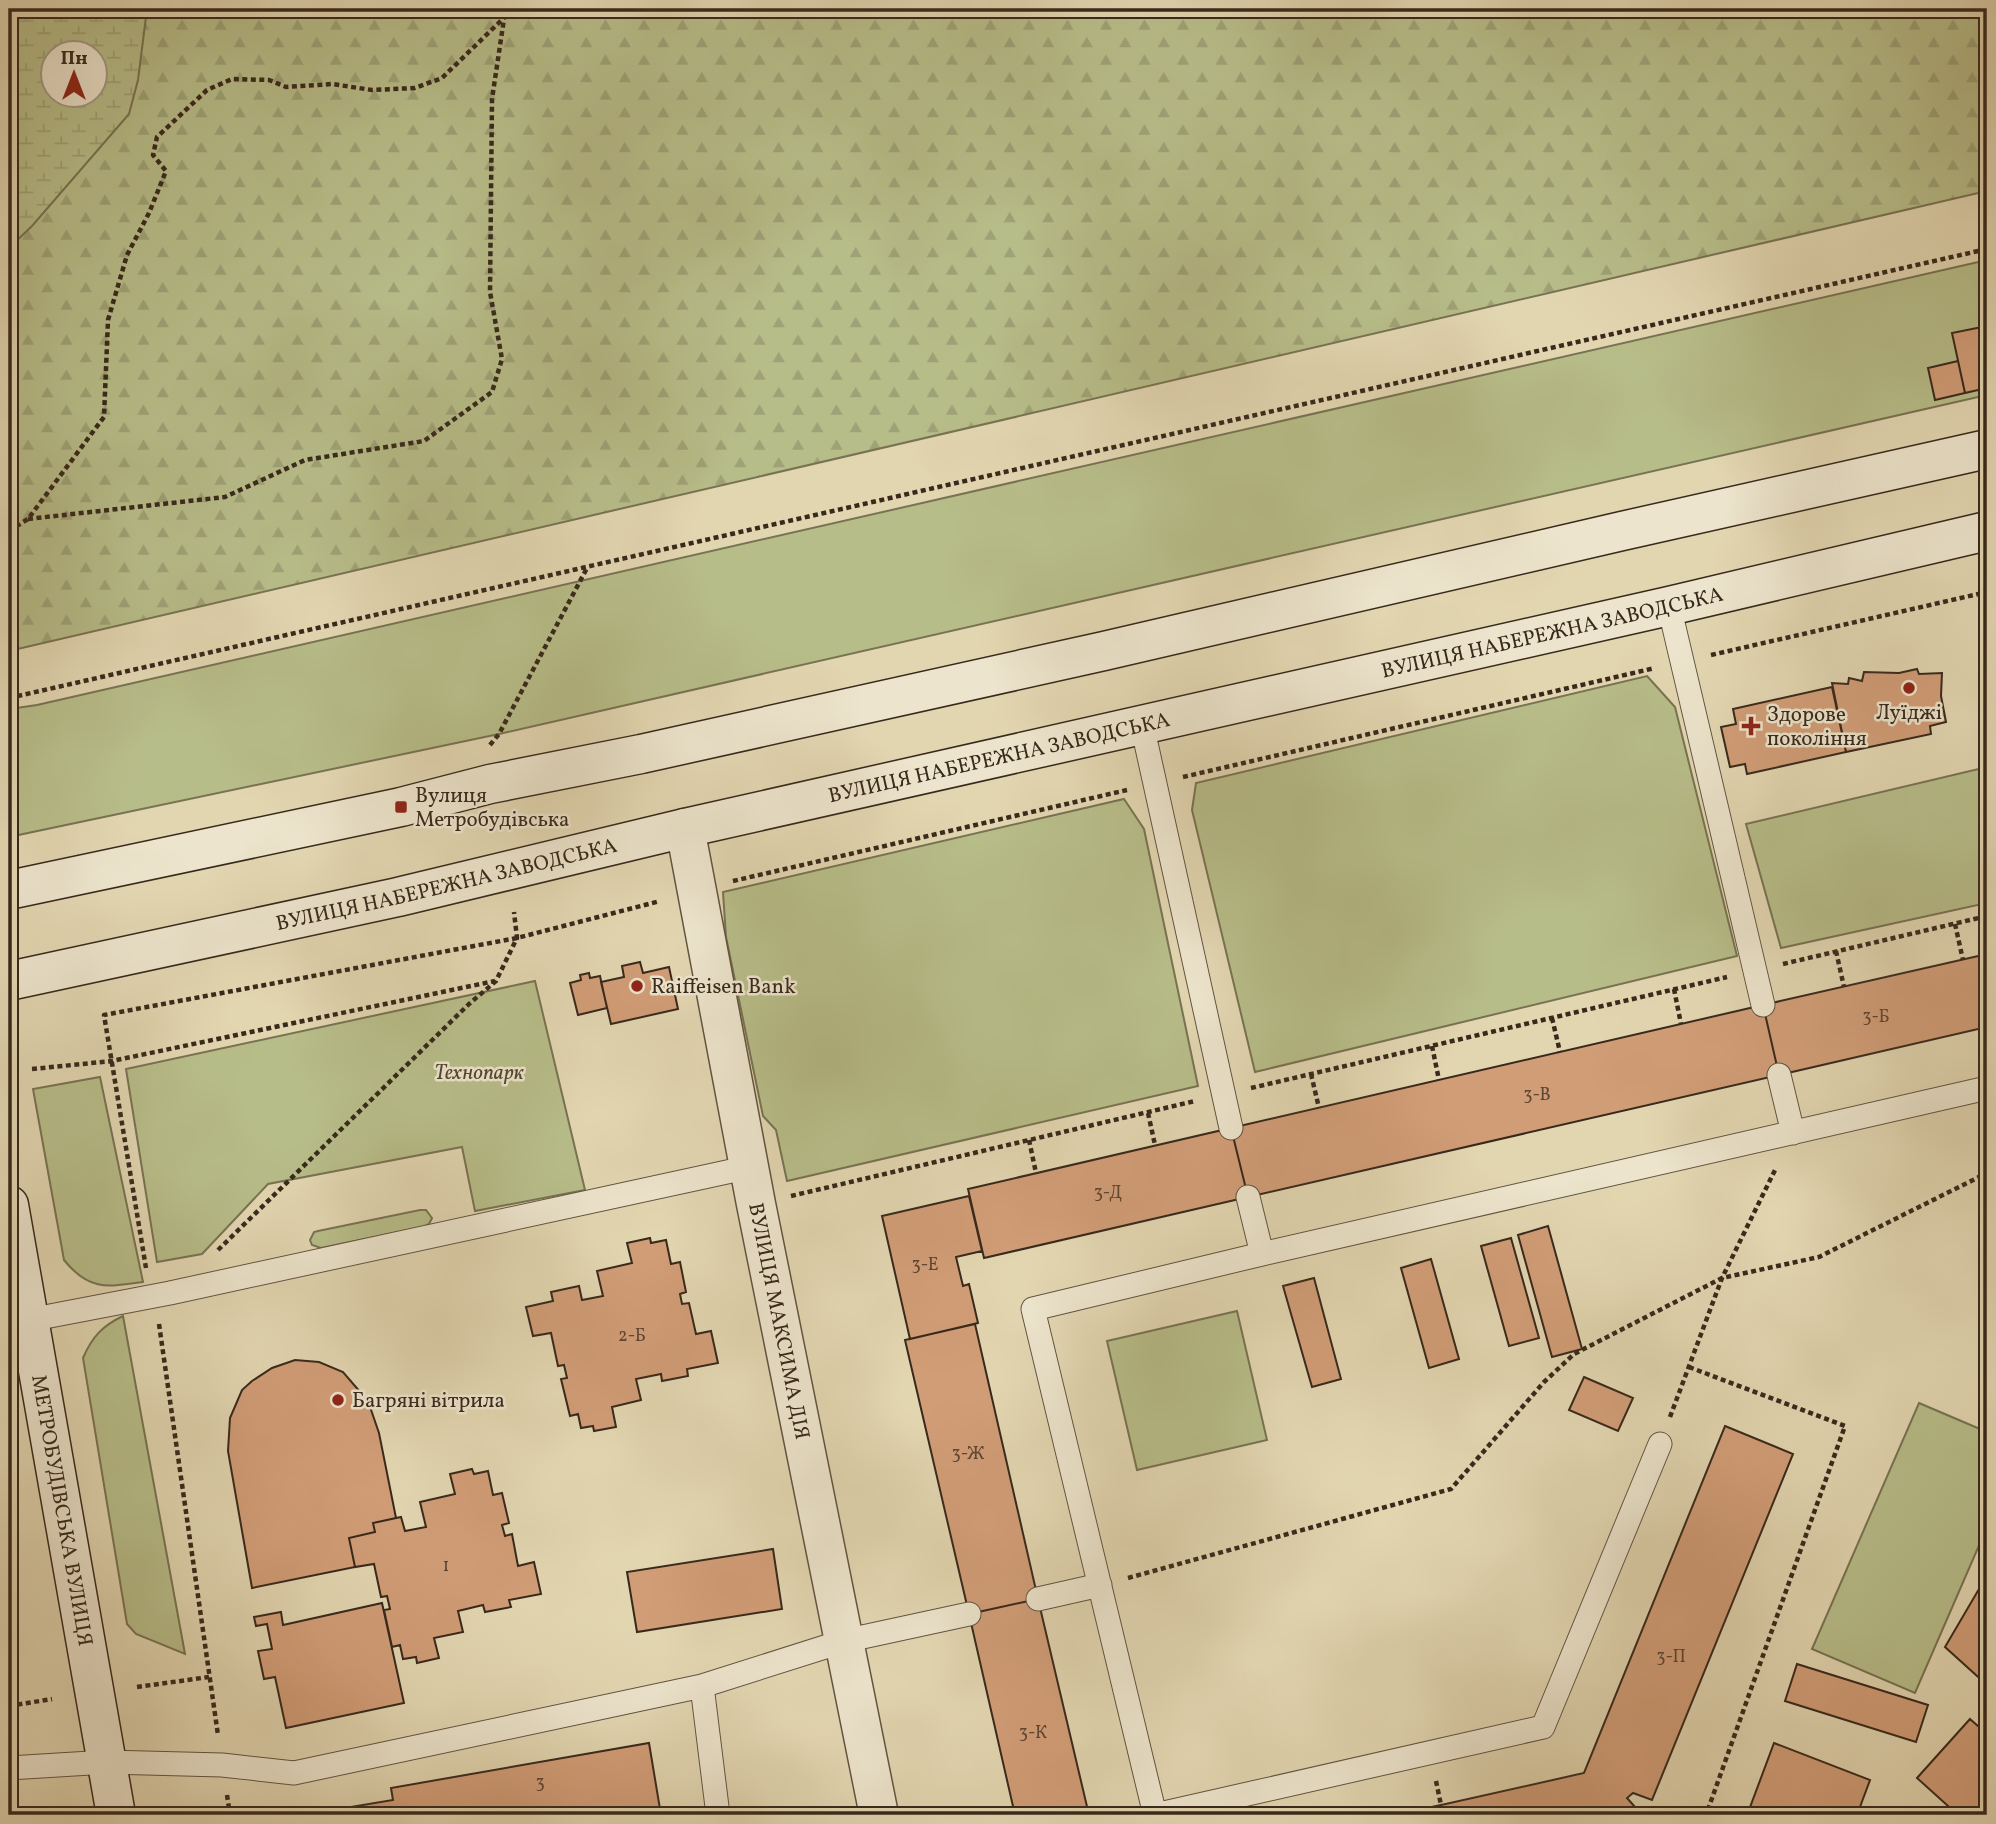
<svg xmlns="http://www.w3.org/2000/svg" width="1996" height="1824" font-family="Vollkorn,serif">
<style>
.green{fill:#b7bd89;stroke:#787352;stroke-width:2}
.forest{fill:url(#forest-firs);stroke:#787352;stroke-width:2;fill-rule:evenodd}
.wetland{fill:url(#wetland-marsh);stroke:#787352;stroke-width:2;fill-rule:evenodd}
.building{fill:#d19d77;stroke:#38291c;stroke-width:2}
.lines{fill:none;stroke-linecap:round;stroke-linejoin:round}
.service-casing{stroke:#625441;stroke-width:25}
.minor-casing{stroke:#625441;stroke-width:41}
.secondary-casing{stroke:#38291c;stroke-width:41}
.path{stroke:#38291c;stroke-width:4.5;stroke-dasharray:5 3.5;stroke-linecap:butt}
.service{stroke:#ece4cc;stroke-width:23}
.minor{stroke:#ece4cc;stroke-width:38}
.secondary{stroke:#ece4cc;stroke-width:38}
.poi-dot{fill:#8f2418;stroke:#ece4cc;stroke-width:2.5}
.labels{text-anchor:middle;stroke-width:5;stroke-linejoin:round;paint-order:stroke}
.number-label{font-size:18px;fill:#5e4633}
.street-label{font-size:21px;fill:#38291c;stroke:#ece4cc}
.poi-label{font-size:21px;fill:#38291c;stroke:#ece4cc;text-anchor:start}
.park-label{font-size:21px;font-style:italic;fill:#514732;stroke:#ece4cc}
</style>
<defs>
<pattern id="forest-firs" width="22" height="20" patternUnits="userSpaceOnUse" patternTransform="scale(1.75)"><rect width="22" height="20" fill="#b7bd89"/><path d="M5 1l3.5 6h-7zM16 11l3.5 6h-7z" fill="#9ea276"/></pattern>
<pattern id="wetland-marsh" width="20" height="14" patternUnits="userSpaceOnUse" patternTransform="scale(1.75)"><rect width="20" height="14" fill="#b7bd89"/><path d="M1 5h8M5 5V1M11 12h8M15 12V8" fill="none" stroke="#9ea276"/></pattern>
</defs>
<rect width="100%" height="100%" fill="#e2d6b1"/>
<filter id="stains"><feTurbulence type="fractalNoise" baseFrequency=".00286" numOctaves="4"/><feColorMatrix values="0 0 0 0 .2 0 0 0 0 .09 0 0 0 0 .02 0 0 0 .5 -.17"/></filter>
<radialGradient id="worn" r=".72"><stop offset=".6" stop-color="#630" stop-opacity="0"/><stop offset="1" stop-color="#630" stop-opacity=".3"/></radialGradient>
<path class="green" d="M1987 260V395L499 734 9 837V709L37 705Z
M1647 676 1675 707 1737 956 1255 1072 1192 810 1196 783Z
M1987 767V903L1781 948 1746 824Z
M1124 799 1144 829 1198 1086 787 1181 776 1130 763 1116 726 937 723 892Z
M535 981 585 1190 475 1211 462 1147 268 1184 202 1254 157 1262 126 1069Z
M100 1077 143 1282C107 1287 89 1291 64 1260L33 1089Z
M420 1210H426L432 1218 429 1224 423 1227 321 1248 312 1245 310 1240 314 1232 318 1231Z
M1237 1311 1267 1440 1137 1470 1107 1341Z
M123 1316 185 1654 136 1634 127 1624 83 1358C92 1337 102 1326 123 1316Z
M1919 1403 1987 1432V1527L1915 1693 1812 1649Z"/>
<path class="forest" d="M9 9H1987V191L9 651ZM52 52H94V94H52Z"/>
<path class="wetland" d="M9 9H147L138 80 129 114 32 226 9 248ZM52 52H94V94H52Z"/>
<path class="building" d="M1987 326V388L1965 393 1952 333Z
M1958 361 1965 393 1935 400 1928 368Z
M1917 669 1919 674 1942 673 1941 696 1946 722 1930 726 1931 734 1846 752 1832 683 1848 684 1849 678 1862 681 1864 672 1899 673Z
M1832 687 1846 752 1747 774 1745 764 1730 767 1721 727 1736 724 1733 709Z
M1987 954V1027L1779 1075 1763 1005Z
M640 962 643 973 669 967 678 1009 611 1024 601 982 624 977 622 966Z
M589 973 590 978 600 976 607 1008 578 1015 570 983 581 980 580 975Z
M1763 1005 1779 1075 1248 1197 1231 1128Z
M1231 1128 1248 1197 984 1258 968 1189Z
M969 1196 982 1251 956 1257 963 1286 969 1284 978 1323 910 1339 882 1216Z
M1548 1226 1582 1349 1552 1357 1518 1235Z
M650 1238 651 1243 666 1240 671 1264 680 1262 686 1292 680 1294 682 1304 689 1303 696 1334 711 1331 718 1363 687 1369 688 1376 662 1381 661 1374 636 1379 641 1400 612 1407 616 1427 594 1431 593 1426 581 1428 578 1414 570 1416 561 1379 567 1378 564 1365 558 1366 551 1333 533 1336 526 1307 553 1301 551 1292 579 1286 582 1300 603 1296 597 1271 632 1263 627 1243Z
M1511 1238 1539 1338 1509 1346 1481 1246Z
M1431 1259 1459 1359 1429 1368 1401 1268Z
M1314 1278 1341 1379 1312 1387 1283 1286Z
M975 1324 1038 1599 969 1614 905 1340Z
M295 1360 319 1362 343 1372 368 1401 379 1433 396 1518 373 1523 375 1532 349 1538 355 1567 252 1588 228 1451 230 1418 242 1390 252 1381 272 1368Z
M1584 1377 1633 1398 1618 1431 1569 1410Z
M1725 1426 1793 1454 1652 1800 1633 1793 1627 1798 1635 1807 1625 1815H1443L1441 1805 1584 1773Z
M472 1469 474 1474 488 1471 493 1495 502 1493 509 1523 502 1525 505 1536 512 1534 518 1566 534 1562 541 1594 509 1600 511 1607 485 1612 483 1605 458 1611 463 1632 434 1638 439 1658 417 1663 416 1657 403 1659 400 1645 392 1647 384 1610 390 1609 387 1596 381 1597 374 1564 355 1567 349 1538 375 1532 373 1523 401 1517 405 1531 426 1527 420 1502 455 1494 450 1474Z
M773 1549 782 1609 637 1632 627 1572Z
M1986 1577 1987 1579V1685L1945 1647Z
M1038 1599 1089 1815H1015L969 1614Z
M382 1603 404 1703 286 1728 275 1677 264 1679 258 1651 272 1649 267 1624 256 1626 254 1617 281 1612 283 1625Z
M1797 1664 1928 1705 1916 1742 1785 1701Z
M1970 1719 1987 1734V1815H1958L1917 1778Z
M649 1743 661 1815H303L393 1800 391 1788Z
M1774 1743 1870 1780 1857 1815H1764L1749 1810Z
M1441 1805 1443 1815H1395Z"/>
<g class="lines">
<defs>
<path id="service" d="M1669 606 1763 1005
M1142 725 1231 1128
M1779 1075 1793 1133
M1248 1197 1262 1254
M29 1320 170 1293 750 1167
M1660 1444 1543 1727 1155 1815 1033 1309 1262 1254 1987 1088
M1038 1599 1100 1585
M9 1768 107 1762 222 1765 294 1773 702 1686
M718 1815 702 1686 844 1641 969 1614"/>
<g id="minor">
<path id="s1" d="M685 828 756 1204 879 1815"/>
</g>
<g id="secondary">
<path d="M9 890 401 807 490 784 641 754 1104 651 1622 531 1987 449"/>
<path id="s2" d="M9 981 398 897 685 828 1669 606 1987 531"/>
<path id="s3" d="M9 1205 116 1815"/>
</g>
</defs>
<use href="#service" class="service-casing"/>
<use href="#minor" class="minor-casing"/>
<use href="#secondary" class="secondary-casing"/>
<path class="path" d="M28 519 225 497 305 460 424 441 492 392 502 359 490 292 492 99 504 19
M9 531 28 519 104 417 108 320 127 255 149 213 166 171 153 155 157 137 207 90 232 79 269 80 286 87 332 84 372 90 415 88 442 78 513 9
M1711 655 1987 592
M9 698 1987 249
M490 745 499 734 587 568
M1183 777 1655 668
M733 881 1127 790
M1955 924 1963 960
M1836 951 1844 987
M1783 964 1987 916
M1674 989 1681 1024
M1552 1018 1560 1052
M1432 1046 1439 1080
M32 1069 112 1061 495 981
M1311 1074 1319 1108
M1251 1088 1727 977
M1148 1113 1155 1145
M1029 1140 1036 1173
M791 1196 1195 1101
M218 1250 469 1004 496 981 517 938 514 912
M146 1268 104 1015 517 938 660 901
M159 1324 218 1735
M1689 1367 1845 1426 1706 1815
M1670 1417 1722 1278 1776 1168
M1128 1578 1451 1489 1544 1382 1574 1354 1722 1278 1819 1257 1987 1173
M137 1687 209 1677
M9 1706 52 1699
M1436 1781 1441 1805
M227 1795 230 1815"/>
<use href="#service" class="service"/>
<use href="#minor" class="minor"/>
<use href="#secondary" class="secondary"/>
</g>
<g class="poi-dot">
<circle cx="1909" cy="688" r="7"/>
<path d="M1747.5 715.5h7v7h7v7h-7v7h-7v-7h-7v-7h7z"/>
<rect x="394" y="800" width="14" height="14" rx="3.5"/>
<circle cx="637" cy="986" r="7"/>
<circle cx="338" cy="1400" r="7"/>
</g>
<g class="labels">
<g class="number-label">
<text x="1876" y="1022">3-Б</text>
<text x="1537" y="1100">3-В</text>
<text x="1108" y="1198">3-Д</text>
<text x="925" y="1270">3-Е</text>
<text x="632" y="1341">2-Б</text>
<text x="968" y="1459">3-Ж</text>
<text x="446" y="1571">1</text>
<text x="1671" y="1662">3-П</text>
<text x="1033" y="1738">3-К</text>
<text x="540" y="1788">3</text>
</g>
<g class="street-label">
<text dy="7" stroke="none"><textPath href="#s2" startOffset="1582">ВУЛИЦЯ НАБЕРЕЖНА ЗАВОДСЬКА</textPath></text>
<text dy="7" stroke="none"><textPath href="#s2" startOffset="1015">ВУЛИЦЯ НАБЕРЕЖНА ЗАВОДСЬКА</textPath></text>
<text dy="7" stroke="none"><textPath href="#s2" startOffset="448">ВУЛИЦЯ НАБЕРЕЖНА ЗАВОДСЬКА</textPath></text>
<text dy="7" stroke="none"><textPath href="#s1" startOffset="502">ВУЛИЦЯ МАКСИМА ДІЯ</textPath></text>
<text dy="7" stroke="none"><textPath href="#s3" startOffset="310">МЕТРОБУДІВСЬКА ВУЛИЦЯ</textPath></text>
</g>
<g class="poi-label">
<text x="1909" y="719" text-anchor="middle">Луїджі</text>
<text x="1767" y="721">Здорове<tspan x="1767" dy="24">покоління</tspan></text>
<text x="415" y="802">Вулиця<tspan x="415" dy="24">Метробудівська</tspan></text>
<text x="651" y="993">Raiffeisen Bank</text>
<text x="352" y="1407">Багряні вітрила</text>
</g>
<g class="park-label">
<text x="479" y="1079">Технопарк</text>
</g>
</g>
<rect width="1996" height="1824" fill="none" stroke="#e2d6b1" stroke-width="35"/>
<rect x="10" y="10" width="1975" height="1803" fill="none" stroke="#38291c" stroke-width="3.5"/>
<rect x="18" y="18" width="1961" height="1789" fill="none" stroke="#38291c" stroke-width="2"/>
<g transform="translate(74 74)"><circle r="33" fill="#ece4cc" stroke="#a49986" stroke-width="2"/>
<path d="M0-5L12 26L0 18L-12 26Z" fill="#8f2418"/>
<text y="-10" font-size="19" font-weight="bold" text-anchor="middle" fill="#38291c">Пн</text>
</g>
<rect width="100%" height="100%" filter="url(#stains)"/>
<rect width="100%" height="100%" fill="url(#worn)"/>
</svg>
